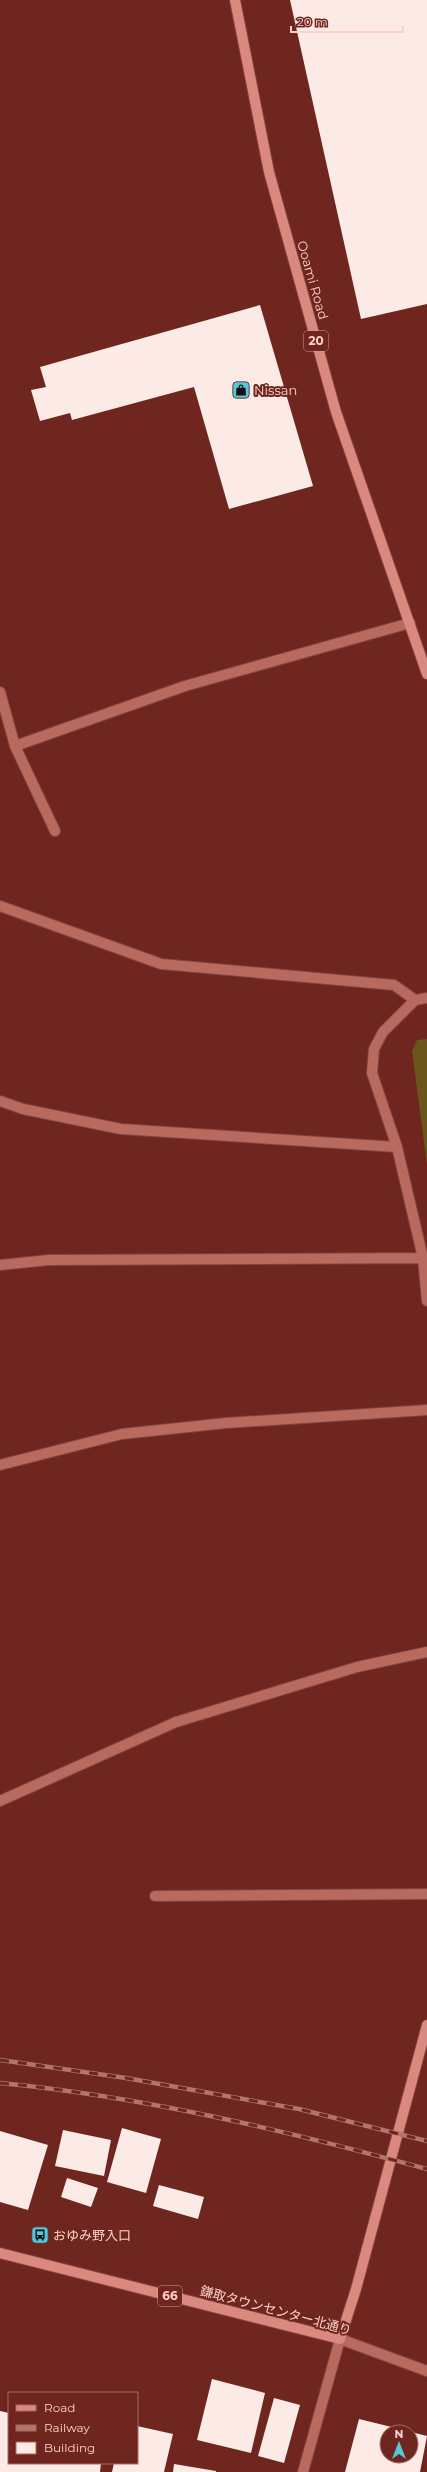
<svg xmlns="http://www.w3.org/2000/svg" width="427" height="2472" font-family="Montserrat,'Noto Sans JP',sans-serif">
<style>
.green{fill:#6a551b}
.building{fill:#fceae7}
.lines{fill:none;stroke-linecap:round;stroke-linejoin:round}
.minor-casing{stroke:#844340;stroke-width:12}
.major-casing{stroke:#844340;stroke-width:12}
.minor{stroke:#b96a5f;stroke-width:10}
.major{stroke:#da897e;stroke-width:10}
.rail-casing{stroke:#b1756e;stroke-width:4.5}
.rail{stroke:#6e261f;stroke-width:3;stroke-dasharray:9;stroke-linecap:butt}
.labels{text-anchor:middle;stroke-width:4;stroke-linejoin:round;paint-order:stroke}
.shield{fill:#6e261f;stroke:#d29d96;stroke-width:1}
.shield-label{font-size:12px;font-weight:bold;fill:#fdd0c9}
.street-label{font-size:13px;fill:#fdd0c9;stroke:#6e261f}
.poi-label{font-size:13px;fill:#fdd0c9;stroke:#6e261f;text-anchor:start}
</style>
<rect width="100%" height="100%" fill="#6e261f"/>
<path class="green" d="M427 1039V1165L412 1051 417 1040Z"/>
<path class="building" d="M290 0H427V304L361 319Z
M260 305 313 486 229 509 194 387 72 420 70 413 40 421 31 390 46 387 40 367Z
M122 2128 161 2139 146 2193 107 2182Z
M63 2130 111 2140 104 2176 55 2166Z
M0 2131 48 2145 28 2210 0 2202Z
M67 2178 98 2188 91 2207 61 2197Z
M159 2185 204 2197 198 2219 153 2206Z
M212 2379 265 2393 251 2453 197 2440Z
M274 2398 300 2405 284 2463 258 2456Z
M0 2411 9 2413V2463H101L100 2472H0Z
M359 2419 408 2431 387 2432V2456H411V2432L427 2436 420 2472H345Z
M137 2426 173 2434 164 2472H112L114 2463H137Z
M174 2464 216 2471V2472H173Z"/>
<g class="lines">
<defs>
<path id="minor" d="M0 692 15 746 55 831
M15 746 185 686 410 623
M0 906 161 964 394 985 415 1000
M427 998 415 1000 383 1032 374 1049 372 1073 397 1147 423 1258 427 1301
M0 1101 23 1109 121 1129 397 1147
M0 1265 49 1260 423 1258
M0 1465 122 1434 226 1423 427 1410
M0 1801 176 1722 357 1667 427 1652
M155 1896 427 1894
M303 2472 340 2339 427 2371"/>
<path id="major" d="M235 0 269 172 336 412 427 674
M0 2253 340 2339 356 2289 427 2025"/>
</defs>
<use href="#minor" class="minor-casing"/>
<use href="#major" class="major-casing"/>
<use href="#minor" class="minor"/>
<use href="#major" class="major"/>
<defs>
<path id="rail" d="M0 2060 126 2078 299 2109 427 2141
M0 2083C145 2097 287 2131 427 2169"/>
</defs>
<use href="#rail" class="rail-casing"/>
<use href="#rail" class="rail"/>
</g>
<defs>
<symbol id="shop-square" viewBox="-11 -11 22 22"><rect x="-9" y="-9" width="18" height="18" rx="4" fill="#53cadc" stroke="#6e261f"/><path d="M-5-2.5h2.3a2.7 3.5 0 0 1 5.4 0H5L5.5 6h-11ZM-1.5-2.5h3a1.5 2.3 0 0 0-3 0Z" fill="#111"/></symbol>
<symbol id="bus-square" viewBox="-11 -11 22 22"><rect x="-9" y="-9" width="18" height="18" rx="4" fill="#53cadc" stroke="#6e261f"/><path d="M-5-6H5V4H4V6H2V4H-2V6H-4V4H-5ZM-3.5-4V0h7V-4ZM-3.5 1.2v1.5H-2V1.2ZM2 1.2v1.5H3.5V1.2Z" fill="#111"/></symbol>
</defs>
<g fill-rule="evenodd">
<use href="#shop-square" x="231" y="380" width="20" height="20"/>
<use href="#bus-square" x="30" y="2225" width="20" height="20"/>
</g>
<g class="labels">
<g class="shield">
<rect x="304" y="331" width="24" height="20" rx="3"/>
<rect x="158" y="2286" width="24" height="20" rx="3"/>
</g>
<g class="shield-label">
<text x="316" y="345">20</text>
<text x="170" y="2300">66</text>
</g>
<g class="street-label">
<text transform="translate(313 280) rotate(74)" y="5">Ooami Road</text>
<text transform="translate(276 2310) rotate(15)" y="5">鎌取タウンセンター北通り</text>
</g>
<g class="poi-label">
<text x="254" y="395">Nissan</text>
<text x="53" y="2240">おゆみ野入口</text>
</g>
</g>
<rect x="8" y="2392" width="130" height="72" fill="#6e261f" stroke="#a76a63"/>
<rect x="16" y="2405" width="20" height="6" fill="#da897e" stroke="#a76a63"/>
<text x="44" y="2412" font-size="12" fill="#fdd0c9">Road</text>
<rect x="16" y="2425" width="20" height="6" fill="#b1756e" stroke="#a76a63"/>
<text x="44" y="2432" font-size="12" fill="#fdd0c9">Railway</text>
<rect x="16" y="2442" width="20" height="12" fill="#fceae7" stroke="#a76a63"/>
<text x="44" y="2452" font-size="12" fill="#fdd0c9">Building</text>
<g transform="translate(399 2444)"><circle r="19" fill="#6e261f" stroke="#a76a63"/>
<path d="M0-3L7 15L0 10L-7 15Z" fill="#53cadc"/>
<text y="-6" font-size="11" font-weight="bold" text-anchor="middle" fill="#fdd0c9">N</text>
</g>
<path d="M291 26v6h112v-6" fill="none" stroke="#fdd0c9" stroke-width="2"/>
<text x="297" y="26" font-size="12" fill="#fdd0c9" stroke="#6e261f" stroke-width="3" paint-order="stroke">20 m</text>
</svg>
